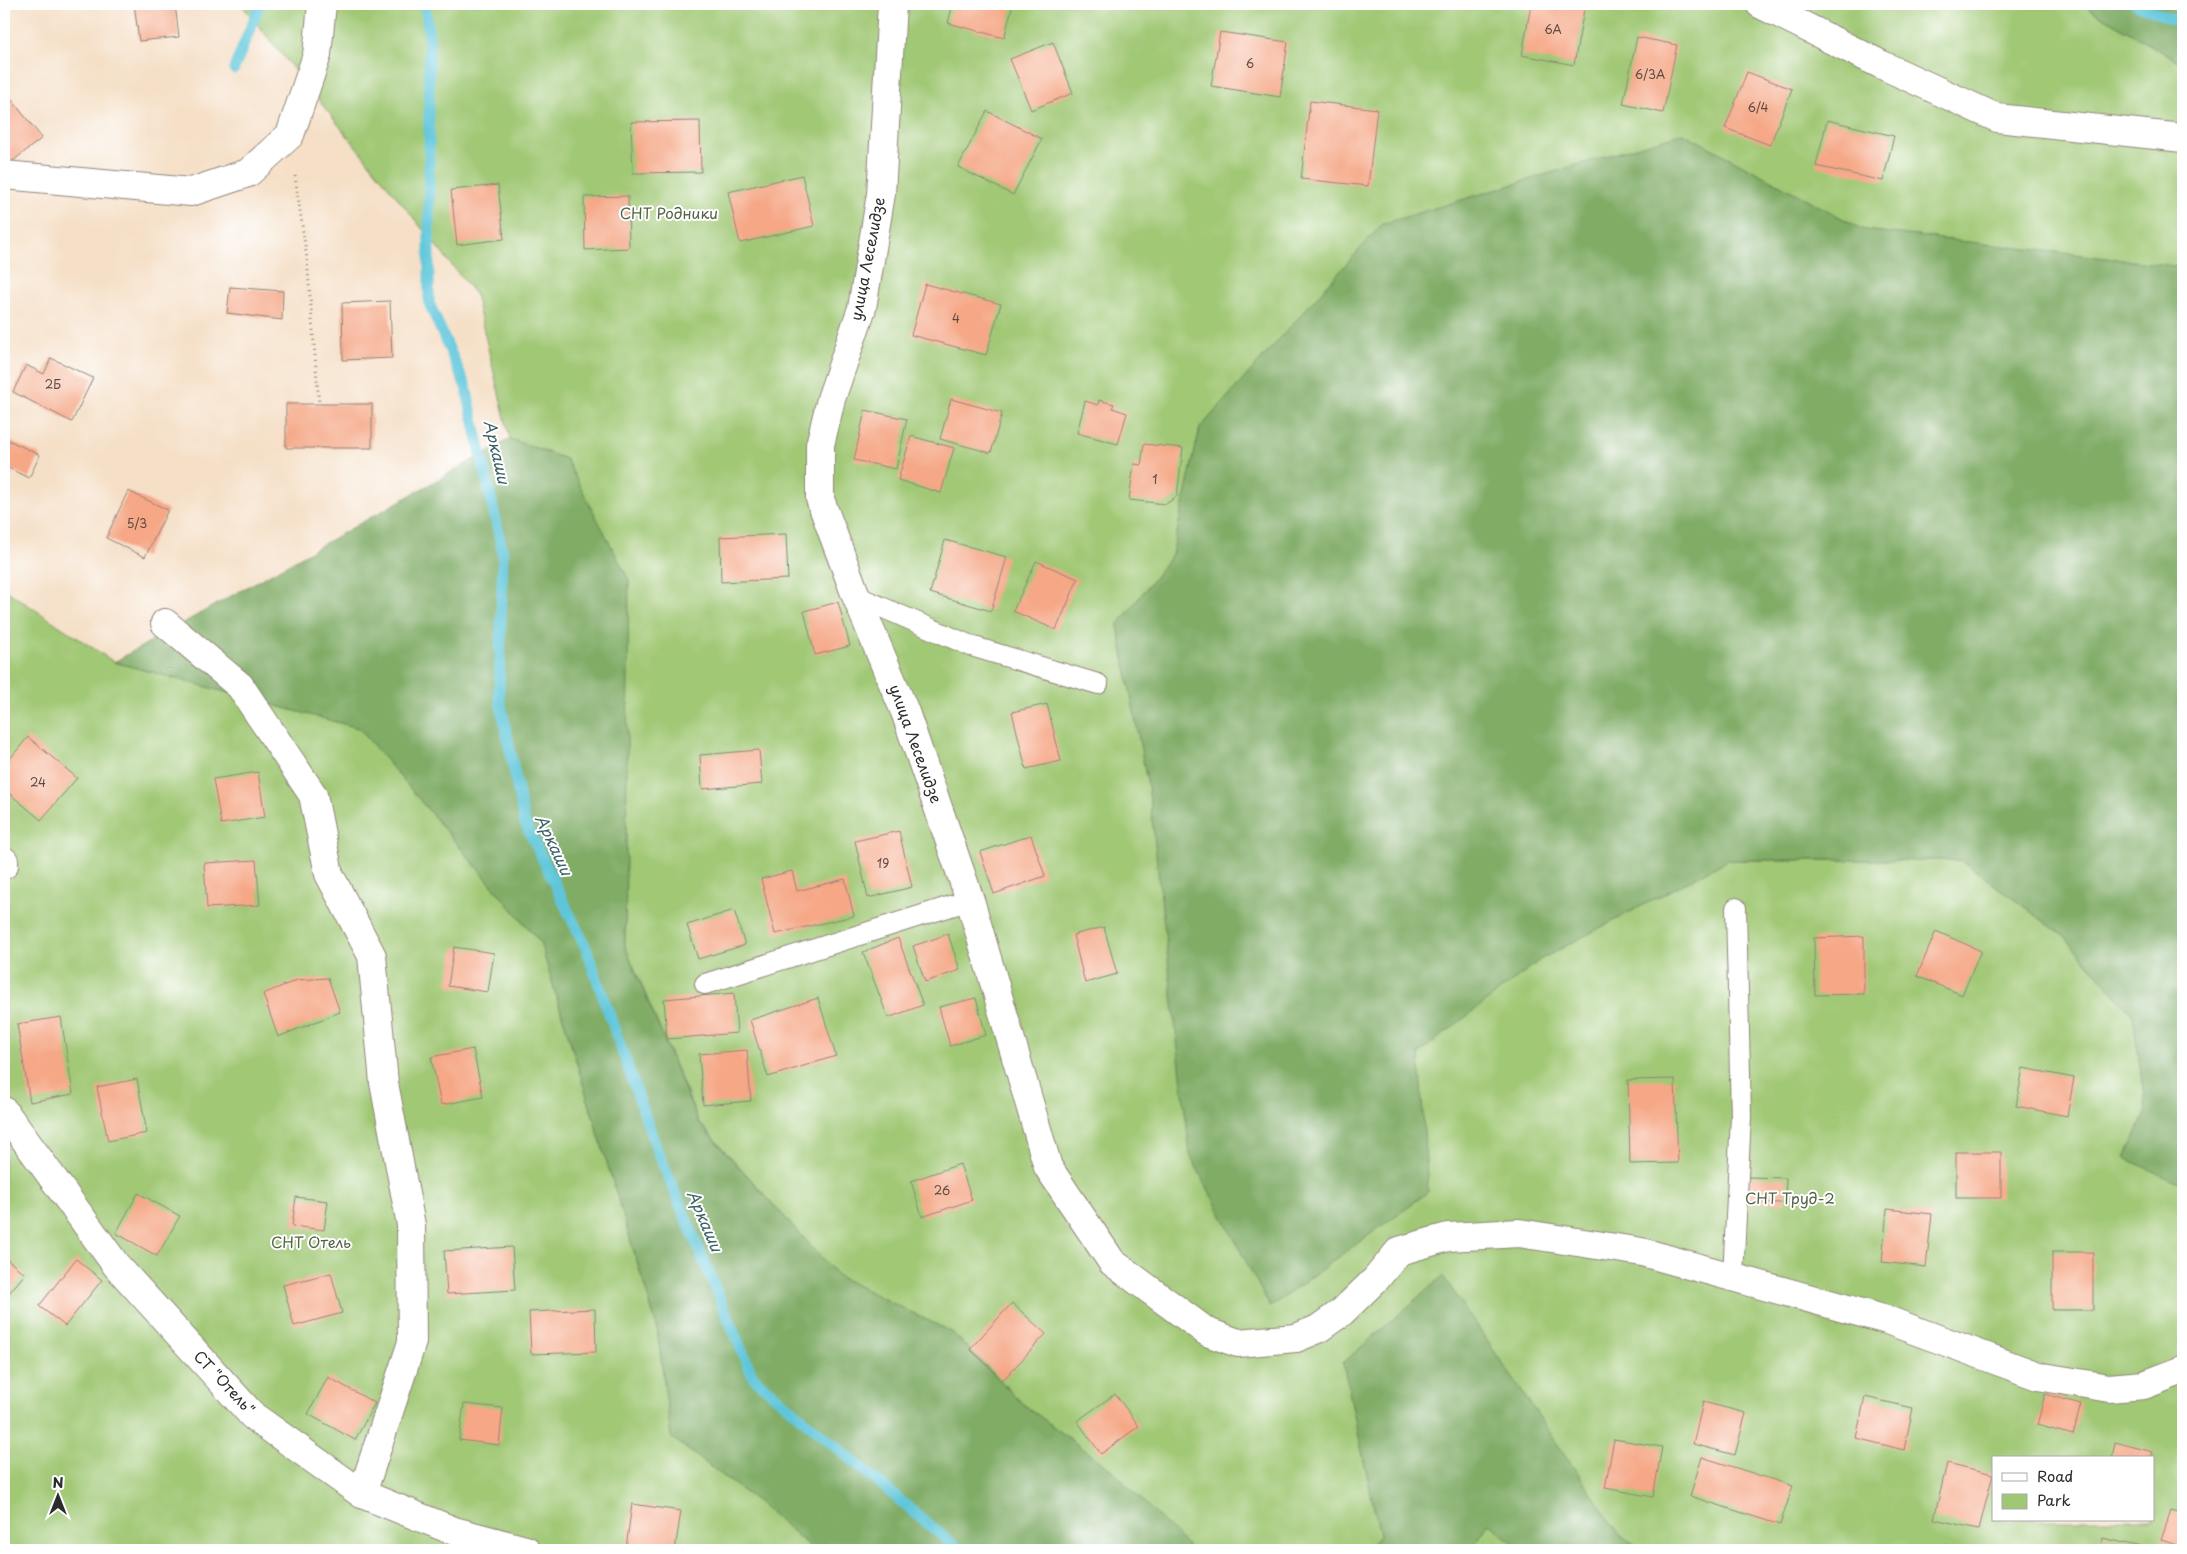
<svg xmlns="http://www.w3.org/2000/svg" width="2187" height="1554" font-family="'Playpen Sans',sans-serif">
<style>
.green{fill:#a0c874;stroke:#667a50;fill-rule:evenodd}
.forest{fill:#80ac66;stroke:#566c48}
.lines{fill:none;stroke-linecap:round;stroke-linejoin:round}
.stream{stroke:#5ec6da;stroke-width:11}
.building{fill:#f5a786}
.lane-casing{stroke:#908578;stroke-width:22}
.street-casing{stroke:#908578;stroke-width:30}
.path{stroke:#908578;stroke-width:3;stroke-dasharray:1 4;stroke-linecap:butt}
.lane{stroke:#fff;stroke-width:20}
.street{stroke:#fff;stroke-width:28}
.labels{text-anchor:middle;stroke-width:4;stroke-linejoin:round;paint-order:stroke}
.number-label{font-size:12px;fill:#5e4a42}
.park-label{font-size:15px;fill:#546245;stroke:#fff}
.street-label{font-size:15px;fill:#2b2b2b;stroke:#fff}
.water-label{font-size:16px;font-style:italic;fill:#3d6168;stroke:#fff}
</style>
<rect width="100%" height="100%" fill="#fff"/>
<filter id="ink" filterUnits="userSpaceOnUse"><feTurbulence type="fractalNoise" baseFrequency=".02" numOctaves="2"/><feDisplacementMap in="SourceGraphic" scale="10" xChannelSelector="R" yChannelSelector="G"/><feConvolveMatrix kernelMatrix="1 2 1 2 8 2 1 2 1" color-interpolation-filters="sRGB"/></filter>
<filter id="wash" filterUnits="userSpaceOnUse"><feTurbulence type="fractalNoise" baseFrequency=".0096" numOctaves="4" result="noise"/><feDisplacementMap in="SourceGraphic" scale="20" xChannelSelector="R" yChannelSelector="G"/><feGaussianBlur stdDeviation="1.12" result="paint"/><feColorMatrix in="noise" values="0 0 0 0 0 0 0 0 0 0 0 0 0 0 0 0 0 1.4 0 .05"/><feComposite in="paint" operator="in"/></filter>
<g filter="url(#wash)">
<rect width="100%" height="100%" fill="#f5dfc6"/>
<path class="green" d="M241 4H2081L2183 64V267L1864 230 1682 133 1200 428 1172 555 1118 626 1149 792 1269 1307 1428 1192 1418 1053 1541 959 1728 860H1961L2065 937 2133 1015 2146 1112 2125 1158 2183 1185V1550H1642L1343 1363 1380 1535 1367 1550H1192L1113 1471 1023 1404 953 1333 838 1276 699 1122 625 946V846L566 459 510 439 475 294ZM1993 1458H2153V1520H1993Z
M4 589 114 662 359 728 540 942 657 1327 671 1437 762 1505 814 1550H4Z
M1489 1523 1522 1550H1471Z"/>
<path class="forest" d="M2081 4H2183V64Z
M1683 133 1864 230 2183 267V1185L2125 1158 2146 1111 2133 1015 2065 937 1961 860H1728L1541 959 1419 1053 1428 1192 1270 1307 1190 1155 1149 792 1118 625 1172 555 1200 428 1382 224Z
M510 439 566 459 629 580 625 946 698 1122 838 1276 953 1333 1023 1404 1113 1471 1192 1550H814L762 1505 671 1437 657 1327 540 942 359 728 114 662Z
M1443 1276 1619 1534 1642 1550H1522L1489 1523 1471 1550H1367L1380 1535 1343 1363Z"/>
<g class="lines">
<path class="stream" d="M425 4 429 36V303L466 387 503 553 499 695 524 821 586 948 657 1150 753 1377 959 1550
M2136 4 2183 24
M234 69 260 4"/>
</g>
<g id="blocks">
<path class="building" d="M134 4H175L179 37 139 41Z
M953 4H1013L1004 38 948 23Z
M1531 4H1585L1574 65 1522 55Z
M1220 32 1288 42 1280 97 1211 86Z
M1637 37 1677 45 1663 113 1623 104Z
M1053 42 1073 93 1031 110 1010 59Z
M1747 72 1792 89 1770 145 1725 128Z
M7 94 42 138 4 168V96Z
M1310 101 1377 109 1368 186 1301 179Z
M987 111 1042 139 1013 195 958 167Z
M1827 120 1894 136 1883 181 1816 166Z
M700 121 701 172 633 173 631 122Z
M802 175 814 226 740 243 728 192Z
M498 185 504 239 457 245 451 190Z
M628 196 629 248 585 250 584 197Z
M925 284 1001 304 986 355 911 335Z
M230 287 283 291 282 320 227 313Z
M390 301 392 358 343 360 342 303Z
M51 358 93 378 72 422 13 392 26 365 44 374Z
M951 399 1002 413 991 453 940 439Z
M1099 400 1114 404 1112 408 1127 413 1118 444 1077 433 1085 401 1098 405Z
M286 404H372V448H286Z
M865 410 907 419 896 469 854 460Z
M911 436 954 448 941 493 898 480Z
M4 438 40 455 29 478 4 466Z
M1144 444 1183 448 1177 496 1166 504 1129 500 1134 464 1141 465Z
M128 491 168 510 145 557 106 538Z
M786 534 788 579 721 582 720 537Z
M945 540 1007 557 991 611 930 593Z
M1036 561 1078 579 1056 630 1013 611Z
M838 602 850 646 815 655 804 611Z
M1047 704 1061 761 1026 769 1012 712Z
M28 737 77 778 41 820 4 789V766Z
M759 750 762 784 702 789 700 755Z
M258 772 265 817 221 824 213 779Z
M899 831 912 887 868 898 855 841Z
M1031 835 1045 876 994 894 980 852Z
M256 860 260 905 207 908 204 863Z
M792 871 797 891 845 879 854 916 775 934 761 879Z
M734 910 745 945 698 959 687 925Z
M1104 927 1117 974 1085 983 1073 935Z
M1936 931 1981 951 1962 995 1917 976Z
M948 934 960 970 925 982 913 946Z
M1864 936V994L1815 995 1814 938Z
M898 938 923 1005 888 1018 863 952Z
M454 947 494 953 488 992 448 986Z
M328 978 340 1012 278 1037 263 994 297 980Z
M734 993 737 1033 667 1039 664 999Z
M818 998 836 1056 768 1077 750 1020Z
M976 998 986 1035 950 1046 939 1007Z
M61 1017 73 1094 30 1102 17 1024Z
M473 1049 483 1097 441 1105 431 1057Z
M747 1050 751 1101 703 1105 699 1054Z
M2023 1068 2074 1078 2067 1116 2016 1106Z
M137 1079 147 1133 108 1141 97 1087Z
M1675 1079 1678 1163 1630 1164 1628 1080Z
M1956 1152H2001V1198H1956Z
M960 1164 972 1200 922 1217 911 1181Z
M1746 1177 1786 1178 1785 1203 1745 1202Z
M138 1193 180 1216 157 1256 116 1233Z
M296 1197 328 1201 324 1230 292 1226Z
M1887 1209 1932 1214 1926 1267 1882 1262Z
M512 1247 515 1290 447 1294 444 1251Z
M2052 1252H2093V1310H2052Z
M4 1257 25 1274 4 1299Z
M76 1259 102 1280 65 1326 39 1306Z
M331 1273 342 1313 294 1326 283 1285Z
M1012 1303 1046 1334 1003 1380 970 1349Z
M595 1309 596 1352 531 1354 529 1312Z
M328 1377 375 1403 355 1440 308 1414Z
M1115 1394 1139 1426 1101 1454 1077 1421Z
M2045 1394 2081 1404 2073 1435 2037 1425Z
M1865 1397 1913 1408 1904 1450 1856 1438Z
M1703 1402 1746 1413 1735 1455 1693 1444Z
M464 1404 503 1408 499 1445 459 1440Z
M1614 1439 1662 1447 1653 1497 1605 1488Z
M2115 1442 2153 1452 2151 1458H2112Z
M1702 1457 1793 1486 1780 1525 1690 1496Z
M1947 1463 1993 1474 1979 1529 1934 1519Z
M632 1504 681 1511 675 1550 626 1548Z
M2171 1511 2183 1514V1547L2161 1540Z
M2103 1538 2141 1547V1550H2100Z"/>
</g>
</g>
<g filter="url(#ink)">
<use href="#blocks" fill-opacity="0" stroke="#908578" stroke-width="1"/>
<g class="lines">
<defs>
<path id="lane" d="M856 596 971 646 1098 684
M705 984 970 900
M1733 1277 1741 1116 1736 908"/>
<path id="street" d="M892 4 881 194 862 308 831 399 820 445V499L856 596 905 712 970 900 1048 1167 1112 1262 1207 1332 1238 1343 1296 1338 1318 1329 1342 1312 1376 1279 1399 1251 1448 1237 1519 1233 1642 1252 1887 1320 2038 1376 2109 1388 2144 1385 2183 1370
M1760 4 1880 64 1997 118 2183 138
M4 175 191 192 248 173 290 135 317 55 322 4
M165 623 240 686 313 795 329 874 372 956 384 1083 411 1225 412 1342 362 1494
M4 861V865
M4 1111 116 1265 253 1416 362 1494 454 1531 526 1550"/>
</defs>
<use href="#lane" class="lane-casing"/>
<use href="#street" class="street-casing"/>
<path class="path" d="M295 176 307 259 319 404"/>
<use href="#lane" class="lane"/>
<use href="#street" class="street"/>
</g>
</g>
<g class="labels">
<g class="number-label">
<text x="1553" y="34">6А</text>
<text x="1250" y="68">6</text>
<text x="1650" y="79">6/3А</text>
<text x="1758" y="112">6/4</text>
<text x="956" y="323">4</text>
<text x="53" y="389">2Б</text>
<text x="1155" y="484">1</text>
<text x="137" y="528">5/3</text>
<text x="38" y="787">24</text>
<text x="883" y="868">19</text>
<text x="942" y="1195">26</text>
</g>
<g class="park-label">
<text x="669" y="219">СНТ Родники</text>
<text x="1790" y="1204">СНТ Труд-2</text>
<text x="311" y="1248">СНТ Отель</text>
</g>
<g class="street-label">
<text transform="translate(868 259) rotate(-79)" y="5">улица Леселидзе</text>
<text transform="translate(915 744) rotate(70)" y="5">улица Леселидзе</text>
<text transform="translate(224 1383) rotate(47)" y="5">СТ "Отель"</text>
</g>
<g class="water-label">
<text transform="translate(497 452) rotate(77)" y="6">Аркаши</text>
<text transform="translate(554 845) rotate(65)" y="6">Аркаши</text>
<text transform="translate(705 1221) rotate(67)" y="6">Аркаши</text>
</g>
</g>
<rect width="2187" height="1554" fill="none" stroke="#fff" stroke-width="20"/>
<rect x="1992" y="1456" width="162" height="65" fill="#ffffff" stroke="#aaaaaa"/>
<rect x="2002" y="1473" width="25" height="8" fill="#ffffff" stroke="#aaaaaa"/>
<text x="2037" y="1482" font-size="15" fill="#2b2b2b">Road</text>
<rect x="2002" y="1494" width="25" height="15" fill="#a0c874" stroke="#aaaaaa"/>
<text x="2037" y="1506" font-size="15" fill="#2b2b2b">Park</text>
<g transform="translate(58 1496)" stroke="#ffffff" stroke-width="4" paint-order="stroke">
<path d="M0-4L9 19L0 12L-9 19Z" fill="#2b2b2b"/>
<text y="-8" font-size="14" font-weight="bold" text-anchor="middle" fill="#2b2b2b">N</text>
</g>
</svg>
